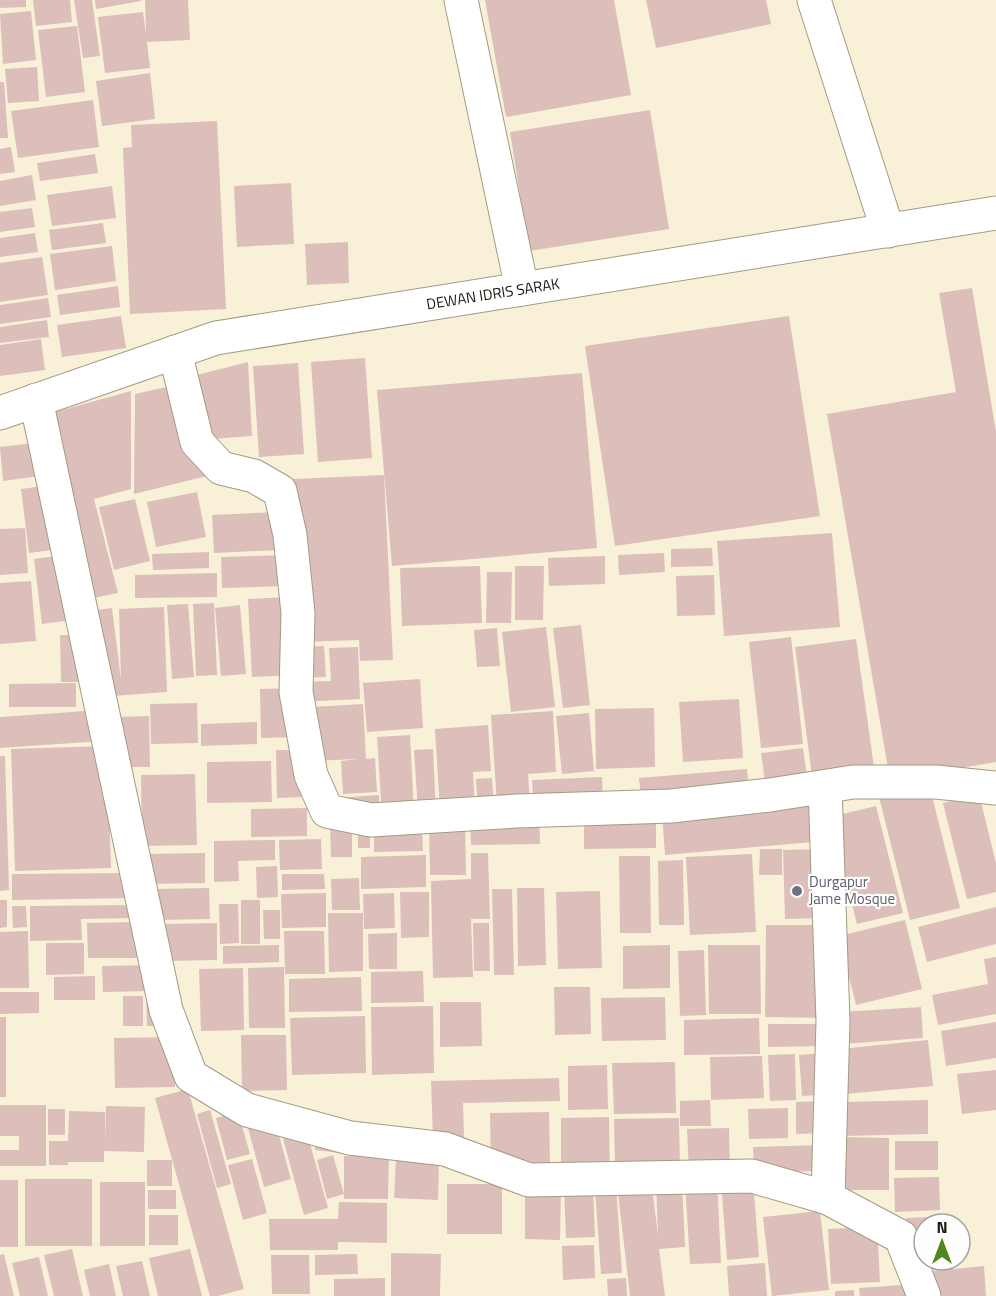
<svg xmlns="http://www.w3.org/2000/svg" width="996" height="1296" font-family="'Titillium Web',sans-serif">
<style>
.building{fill:#dcbebb}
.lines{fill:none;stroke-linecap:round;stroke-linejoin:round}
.minor-casing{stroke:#a29b84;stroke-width:35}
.major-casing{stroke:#a29b84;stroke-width:35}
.minor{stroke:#fff;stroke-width:33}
.major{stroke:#fff;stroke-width:33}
.worship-dot{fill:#6b7280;stroke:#fefefe;stroke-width:2}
.labels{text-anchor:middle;stroke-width:4.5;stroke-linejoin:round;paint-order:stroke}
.street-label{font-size:15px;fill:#1a180f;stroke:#fefefe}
.worship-label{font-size:15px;fill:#5b616d;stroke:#fefefe;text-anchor:start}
</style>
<rect width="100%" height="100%" fill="#f8f1d8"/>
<path class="building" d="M0 0H26V7L0 8Z
M33 0H70L72 22 36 26Z
M74 0H92L100 56 83 58Z
M95 0H141V1L96 9Z
M145 0H188L190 40 147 42 150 68 105 73 98 17 143 12 146 34Z
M485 0H614L631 95 506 117Z
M646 0H766L771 24 656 48Z
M31 11 36 60 3 64 0 14Z
M77 26 85 92 46 97 38 30Z
M37 67 39 101 8 103 5 69Z
M150 73 155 119 102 126 96 81Z
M0 82H4L8 138H0Z
M93 100 99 147 18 158 11 111Z
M650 110 669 229 529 251 510 132Z
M217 121 226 309 130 314 123 148 132 147 131 125Z
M11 147 15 172 0 174V149Z
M95 154 98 173 40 181 37 163Z
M32 175 36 200 0 206V181Z
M291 183 294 244 237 247 234 186Z
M112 186 116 218 52 226 47 195Z
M32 208 35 227 0 232V212Z
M103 223 106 243 52 250 49 230Z
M35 233 38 252 0 257V238Z
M348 242 349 283 307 285 305 244Z
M112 246 116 281 55 290 50 254Z
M42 257 48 295 0 302V263Z
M118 286 120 307 60 315 57 295Z
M972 288 996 432V762L890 780 827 414 956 392 939 293Z
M48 298 51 317 0 324V305Z
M121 316 126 348 62 357 57 325Z
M789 316 820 516 615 546 585 346Z
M47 320 49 337 0 343V327Z
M41 339 45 370 0 376V345Z
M365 358 372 458 318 462 311 362Z
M248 362 252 436 197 440 193 376Z
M298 363 304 454 259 457 253 366Z
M582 373 597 548 392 566 377 390Z
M175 385 207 476 134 494 135 394Z
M131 391V489L94 499 118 593 84 600 44 415Z
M43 442 47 475 3 481 0 447Z
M384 475 393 660 360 661 359 640 301 642 293 479Z
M51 485 60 549 29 553 21 489Z
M197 492 206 537 156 547 147 502Z
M135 499 150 561 114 570 99 507Z
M279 512 281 550 214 553 212 515Z
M25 528 28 573 0 575V529Z
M832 533 840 627 724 636 717 541Z
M712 548 713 566 671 567V549Z
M209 552V568L153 570 152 554Z
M664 553 665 572 619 575 618 555Z
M64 555 72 620 42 624 34 559Z
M286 555 287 586 222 588 221 557Z
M605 556V584L549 586 548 558Z
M480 566 482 623 402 626 400 568Z
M515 566H544L543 620H515Z
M487 572H512L511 623H486Z
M217 573V597L135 598V575Z
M714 575 715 615 677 616 676 576Z
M31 581 36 641 0 644V583Z
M288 597 292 675 252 677 248 599Z
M214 603 217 675 196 676 193 604Z
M188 604 194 677 172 679 167 605Z
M240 605 246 674 221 676 215 608Z
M164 607 167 692 99 697 89 611 112 608 121 680 119 609Z
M581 625 590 705 563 708 553 628Z
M546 627 555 707 511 712 502 632Z
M497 628 500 666 477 667 474 630Z
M60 635H89V682H61Z
M791 637 803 744 761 748 749 642Z
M856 639 874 767 812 776 795 647Z
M324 646 326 677 302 678 300 647Z
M358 647 360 699 300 702 299 682 331 681 329 648Z
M420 679 423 728 367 732 363 683Z
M76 683V707H9V684Z
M296 688 297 737 261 738 260 689Z
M739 699 743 758 683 762 679 702Z
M197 703 198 743 151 744 150 704Z
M363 704 366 759 375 758 377 792 343 794 341 761 357 759 313 761 311 707Z
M654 708 655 767 596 769 595 709Z
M100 710 102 741 0 748V717Z
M553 711 556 772 528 774 530 802 497 804 491 715Z
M589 713 594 771 562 774 556 716Z
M149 716 150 767H116L115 717Z
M257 722V744L201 746V724Z
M488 725 491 771 473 772 475 809 440 811 435 729Z
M410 735 414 812 382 814 377 737Z
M107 746 111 868 15 871 11 749Z
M803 748 808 783 766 788 761 753Z
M433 749 436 810 418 811 414 750Z
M276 750H303L304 797 277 798Z
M0 756H5L9 890 0 891Z
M271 761 272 802 207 803V762Z
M747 769 749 789 641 798 639 778Z
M195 774 197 845 142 846 141 775Z
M602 777 603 805 534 808 532 780Z
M492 778 494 808 478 809 476 779Z
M929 784 960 908 910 920 879 797Z
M979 794 996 863V892L967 899 943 803Z
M379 795 380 810 338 798Z
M810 800 813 842 665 855 662 812Z
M876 806 903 913 857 924 830 817Z
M307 808V836L251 837V809Z
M539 816 540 844 471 845 470 817Z
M656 820V848L584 849V821Z
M429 823H465L466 875H430Z
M352 825V857H331L330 826Z
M422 827 423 851 374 852V828Z
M358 828H370V848H358Z
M321 839 322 869 280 870 279 840Z
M275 840V860L238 861 239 881 214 882V841Z
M760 849H782V875H759Z
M824 849 826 918 785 919 783 850Z
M205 853V883L146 884 145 854Z
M471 853H488L490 919H471L473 977 433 978 431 881 471 879Z
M752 854 756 932 690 935 686 857Z
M426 855V887L361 889V857Z
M619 856H650L651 933H620Z
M683 860 684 925H659L658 861Z
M277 866 278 897 257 898 256 867Z
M132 873V898L12 900V874Z
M282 874H324L325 889 282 890Z
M359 878 360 910H332L331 879Z
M209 888 210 919 157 920 156 889Z
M517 888H544L546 965 518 966Z
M492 889H512L514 975H494Z
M600 891 602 968 558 969 556 892Z
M400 892H429V937L401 938Z
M326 893V927L282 928 281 894Z
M394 893 395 928 364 929 363 894Z
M0 900H7V927L0 928Z
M241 900H260V944H241Z
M219 904H238L239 943 220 944Z
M133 905V918L81 919 82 940 30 941V906Z
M12 906H26L27 927 13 928Z
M996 907V944L927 962 918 927Z
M263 910H280V939H264Z
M328 913H363V971L329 972Z
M905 920 922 989 856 1005 839 936Z
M136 922 137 958H88L87 923Z
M217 923V960L164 961V924Z
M473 923H489L490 971H474Z
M766 925H825V1018L765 1017Z
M28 931 29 988H0V932Z
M284 931H324L325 974H285Z
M397 933V969H369L368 934Z
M46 943H84V974L46 975Z
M279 945V962L223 964V946Z
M670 945V988L623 989V946Z
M708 945H760L761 1014H709Z
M704 950 706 1015 680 1016 678 951Z
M996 957V1014L938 1025 932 995 988 984 984 959Z
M153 965V991L103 992 102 966Z
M284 967 285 1028H249L248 968Z
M243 968 244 1030 201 1031 199 969Z
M423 971 424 1002 371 1003V972Z
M95 976V1000H54V977Z
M361 977 362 1011 289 1012V979Z
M554 987H590L591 1034 555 1035Z
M0 992H39V1013L0 1014Z
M146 993 161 1026H147Z
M123 996H143V1026H123Z
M665 997 666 1040 602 1041 601 998Z
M440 1002H481L482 1046 440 1047Z
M433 1006 434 1073 372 1075 371 1007Z
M921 1007 923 1038 844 1044 841 1012Z
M365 1016 366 1073 292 1075 290 1018Z
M0 1017H6V1097H0Z
M759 1018 760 1054 684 1055V1020Z
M996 1022V1058L946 1066 941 1031Z
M768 1024H825L826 1046 768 1047Z
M241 1035H286L287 1090 242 1091Z
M174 1037 175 1087 115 1088 114 1038Z
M928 1040 933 1086 845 1094 840 1049Z
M827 1053 830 1094 802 1096 799 1055Z
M795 1054 796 1100 770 1101 768 1055Z
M762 1056 764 1098 711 1100 710 1057Z
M675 1062 676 1113 614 1114 612 1063Z
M607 1065 608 1109 568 1110V1066Z
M996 1070V1110L962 1114 957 1074Z
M559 1078 560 1101 463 1103 464 1138 433 1139 431 1081Z
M188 1089 244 1289 218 1296H210L155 1098Z
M710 1100 711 1126H680V1101Z
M928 1100V1134L843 1136V1102Z
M829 1101V1133L796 1134V1102Z
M0 1105H46V1166H0V1150H19V1136H0Z
M106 1106 145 1107 144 1152 104 1151V1162H68V1165H49V1141H68L69 1111 105 1112V1144Z
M788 1108V1138L749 1139 748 1109Z
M48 1109H65V1135H48Z
M210 1110 231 1184 217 1188 197 1114Z
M238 1112 250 1154 227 1160 216 1118Z
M549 1112 550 1165 491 1166 490 1113Z
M609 1117 610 1175 561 1176V1118Z
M679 1118 680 1169 615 1171 614 1119Z
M275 1121 291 1179 264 1187 248 1128Z
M729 1128 730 1171 689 1172 687 1129Z
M307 1133 328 1208 304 1215 283 1139Z
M316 1136 340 1139 339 1153 315 1150Z
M840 1137 889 1138V1190H839Z
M895 1141H938V1170H895Z
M823 1145 824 1171 754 1172 753 1147Z
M333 1155 344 1194V1156H389L388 1199H344V1194L327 1199 317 1160Z
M252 1159 267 1213 243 1220 228 1165Z
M396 1159 439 1160 438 1200 394 1198Z
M147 1160H172V1186H147Z
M939 1177 940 1210 895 1212 894 1178Z
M25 1179H92V1246H25Z
M753 1179 759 1257 727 1260 721 1181Z
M0 1180H18V1247H0Z
M651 1180 658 1235 656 1184 682 1183 685 1247 659 1249 665 1296H630L617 1184Z
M717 1180 721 1263 690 1264 685 1182Z
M100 1182H145V1246H100Z
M447 1184H502V1234H447Z
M616 1186 622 1273 601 1274 595 1188Z
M593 1187 595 1237 566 1238 564 1188Z
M148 1190H176V1209H148Z
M525 1190 561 1191 560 1240 525 1239Z
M339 1202 387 1203V1243L338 1242V1250H270L269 1219H338Z
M820 1211 829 1290 772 1296 763 1217Z
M149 1215H178V1245H149Z
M954 1216V1224H924V1246L908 1247 906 1218Z
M877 1227 880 1282 831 1284 828 1229Z
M594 1245 595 1278 563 1280 562 1246Z
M72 1249 83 1296H54L44 1255Z
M190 1249 202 1296H158L149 1258Z
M391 1253 441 1254 440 1296H391Z
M4 1254 14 1296H0V1255Z
M357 1254 358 1274 315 1275V1255Z
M271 1255H309L310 1294H272Z
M39 1257 48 1296H20L12 1263Z
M142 1261 150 1296H123L116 1266Z
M765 1263 767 1296H729L727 1266Z
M109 1264 116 1296H90L84 1270Z
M984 1266 986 1296H933L931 1271Z
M385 1278V1296H334V1279Z
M626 1278 627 1296H608L607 1279Z
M917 1284 918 1296H860L859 1288Z
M854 1290V1296H835V1291Z"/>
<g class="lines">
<defs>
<path id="minor" d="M461 0 522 289
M814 0 888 231
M175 352 197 442 221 468 254 476 280 491 290 535 298 613 296 692 311 775 327 811 371 820 517 811 671 806 770 795 853 782H936L996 788
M36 400 166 1010 191 1076 247 1110 350 1138 445 1149 529 1180 752 1176 828 1198 901 1237 924 1296
M825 787 833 1021 828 1198"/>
<path id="major" d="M0 413 216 338 996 213"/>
</defs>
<use href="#minor" class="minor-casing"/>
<use href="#major" class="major-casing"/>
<use href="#minor" class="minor"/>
<use href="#major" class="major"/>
</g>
<circle class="worship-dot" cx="797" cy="891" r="6"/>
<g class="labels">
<g class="street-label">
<text transform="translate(493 294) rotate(-9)" y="5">DEWAN IDRIS SARAK</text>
</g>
<g class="worship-label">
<text x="809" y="887">Durgapur<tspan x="809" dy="17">Jame Mosque</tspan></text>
</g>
</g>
<g transform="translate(942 1242)"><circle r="28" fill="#fefefe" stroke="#a3a29e" stroke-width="1.5"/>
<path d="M0-4.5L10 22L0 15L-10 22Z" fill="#52861e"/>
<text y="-9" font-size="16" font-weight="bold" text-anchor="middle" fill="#1a180f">N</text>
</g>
</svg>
